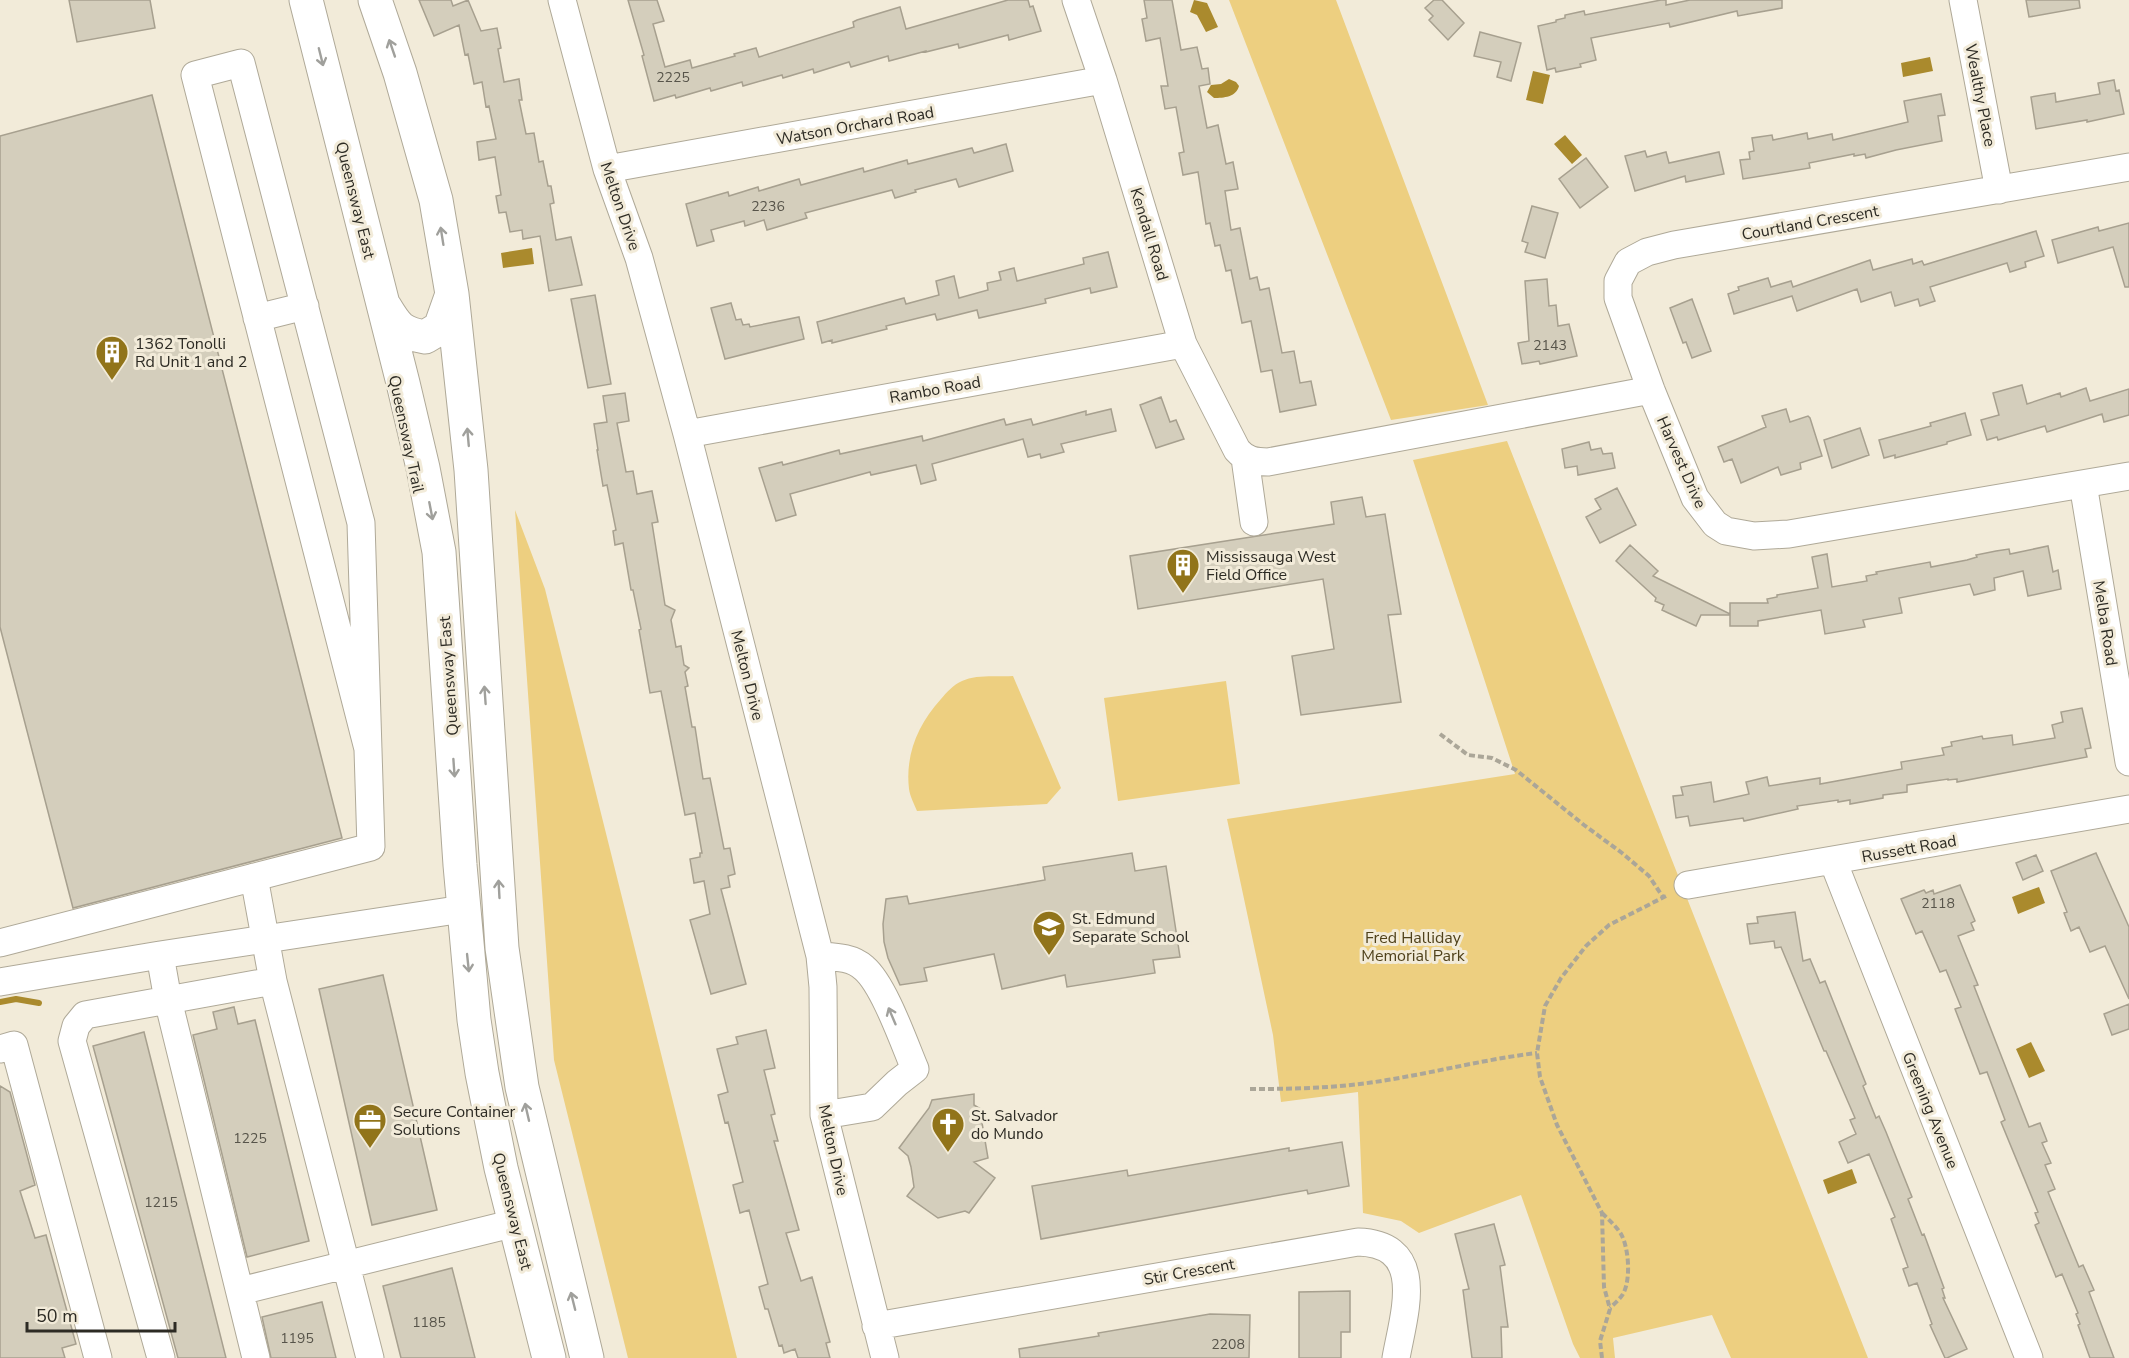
<svg xmlns="http://www.w3.org/2000/svg" width="2129" height="1358" font-family="'Nunito Sans',sans-serif">
<style>
.green{fill:#edcf80}
.water{fill:#aa8a2d}
.lines{fill:none;stroke-linecap:round;stroke-linejoin:round}
.stream{stroke:#aa8a2d;stroke-width:6}
.building{fill:#d4cebc;stroke:#a7a08f;stroke-width:1.5}
.minor-casing{stroke:#afa998;stroke-width:29}
.major-casing{stroke:#afa998;stroke-width:35}
.path{stroke:#aba698;stroke-width:4;stroke-dasharray:6 3;stroke-linecap:butt}
.minor{stroke:#fff;stroke-width:27}
.major{stroke:#fff;stroke-width:33}
.oneway{stroke:#a0a09c}
.labels{text-anchor:middle;stroke-width:6;stroke-linejoin:round;paint-order:stroke}
.number-label{font-size:14px;fill:#57544a}
.street-label{font-size:16px;fill:#2d2b24;stroke:#f2ebd9}
.poi-label{font-size:16px;fill:#2d2b24;stroke:#f2ebd9;text-anchor:start}
.park-label{font-size:16px;fill:#4f411b;stroke:#f2ebd9}
</style>
<rect width="100%" height="100%" fill="#f2ebd9"/>
<path class="green" d="M1229 0H1336L1488 405 1391 420Z
M1507 441 1868 1358H1731L1712 1315 1613 1338 1615 1358H1580L1573 1344 1521 1195 1419 1233 1401 1221 1363 1213 1358 1092 1281 1102 1273 1035 1227 819 1515 774 1413 460Z
M515 510 545 589 737 1358H628L554 1060Z
M1013 676 1061 788 1047 804 917 811C914 804 910 796 909 789 905 755 918 724 941 699 946 693 954 684 962 681 976 674 997 677 1013 676Z
M1226 681 1240 784 1118 801 1104 698Z"/>
<path class="water" d="M1194 0 1207 3 1218 27 1206 32 1197 15 1190 12Z
M1930 57 1933 71 1903 77 1901 63Z
M1533 71 1550 75 1543 104 1526 100Z
M1229 79 1236 82 1239 86C1236 97 1224 98 1214 98L1207 92 1211 85 1221 84Z
M1565 135 1582 155 1572 164 1554 144Z
M532 248 534 264 503 268 501 253Z
M2039 887 2045 903 2018 914 2012 897Z
M2031 1042 2045 1071 2029 1078 2016 1049Z
M1852 1169 1857 1183 1828 1194 1823 1180Z"/>
<g class="lines">
<path class="stream" d="M0 1002 16 999 39 1003"/>
</g>
<path class="building" d="M69 0H150L155 28 77 42Z
M419 0H451L453 6 468 0 481 31 497 28 501 48 498 49 504 82 519 79 522 100H519L526 134 534 133 539 162 543 161 548 186H551L554 203 550 204 556 240 571 237 582 285 549 291 540 236 523 239 522 230 510 232 506 212 499 213 496 196 501 195 495 157 479 160 477 142 496 139 489 106 486 107 482 82 474 84 468 54 465 55 459 25 434 36Z
M628 0H657L664 21 653 24 665 67 690 60 692 68 735 56 734 54 756 48 759 57 854 27 853 22 857 20 900 7 906 29 1008 0H1028L1030 7 1033 6 1041 31 1009 40 1008 35 959 48 958 44 926 52V51L889 61 888 56 851 67 849 62 814 73 813 69 783 78 782 75 743 86 742 82 711 91 710 88 676 98 675 95 654 101 642 56 644 55Z
M1144 0H1172L1181 50 1197 47 1202 69 1208 68 1210 84 1199 86 1207 128 1218 125 1226 164 1233 162 1238 189 1225 191 1231 230 1240 228 1250 279 1257 277 1260 290 1269 288 1282 353 1294 351 1300 383 1311 381 1316 405 1280 412 1272 370 1261 372 1251 321 1242 323 1231 270 1226 271 1220 245 1215 246 1210 223 1206 224 1198 172 1183 175 1179 153 1184 152 1176 107 1165 109 1161 86H1168L1160 38 1146 41 1142 19 1147 18Z
M1434 0H1442L1464 23 1448 40 1429 20 1433 16 1425 8Z
M1661 0H1666V5L1690 0H1782V8L1738 16 1737 11 1670 27 1669 23 1591 38 1596 60 1580 64 1581 67 1556 72 1555 68 1547 70 1538 26 1556 22V20L1565 18V15L1584 11 1585 15Z
M2026 0H2079L2080 8 2029 17Z
M1480 32 1521 43 1511 81 1497 77 1501 62 1474 56Z
M2114 80 2116 91 2119 90 2124 114 2087 122V120L2036 129 2031 97 2055 93 2056 102 2100 94 2098 83Z
M1941 94 1945 115 1938 116 1942 141 1896 150 1866 158 1865 154 1854 156V154L1809 163 1810 168 1743 179 1740 160 1750 159 1749 152 1754 151 1752 138 1772 135 1773 140 1807 133 1808 139 1832 134 1833 140 1908 122 1904 101Z
M152 95 342 838 73 908 0 627V136Z
M1006 144 1013 171 959 187 956 179 915 190 916 192 895 198 892 190 805 213 807 218 767 230 764 220 745 226 744 221 711 230 714 241 697 246 686 204 728 192 729 196 758 187 759 191 799 179 801 185 863 168 864 172 907 160 908 164 972 148 974 153Z
M1645 151 1647 157 1666 152 1669 163 1719 152 1724 174 1686 182 1685 176 1635 191 1625 156Z
M1586 158 1608 187 1580 208 1559 179Z
M1532 206 1558 213 1545 258 1525 252 1528 243 1522 241Z
M2129 223V287H2125L2113 247 2058 263 2052 240 2098 227 2099 231Z
M2036 231 2044 256 2025 262 2026 267 2010 272 2007 263 1930 287 1935 301 1920 306 1918 299 1895 306 1891 292 1861 302 1857 289 1797 311 1792 296 1734 314 1728 294 1739 290 1738 287 1768 278 1771 287 1791 281 1793 287 1870 260 1873 270 1912 259 1913 264 1922 261 1924 265Z
M1108 252 1117 287 1091 293 1090 288 1045 299 1046 303 979 318 977 310 937 320 935 314 886 326 887 329 832 343V340L822 343 817 322 904 298 906 304 939 295 936 281 954 276 959 298 988 290 987 283 1001 280 999 272 1014 268 1017 281 1084 264 1083 258Z
M1547 279 1549 306 1556 305 1558 326 1569 324 1577 356 1540 364 1539 361 1522 364 1518 343 1529 341 1525 281Z
M595 295 611 384 588 388 571 299Z
M1692 299 1711 351 1692 358 1686 342 1683 343 1670 308Z
M731 303 736 320 741 319 743 325 749 324 750 327 799 317 804 339 725 359 711 308Z
M2022 385 2027 404 2060 393 2061 397 2086 388 2090 401 2129 389V415L2104 422 2102 414 2047 432 2045 426 1998 440 1997 437 1987 440 1981 420 1999 415 1993 393Z
M625 393 629 421 617 423 626 472 633 471 637 494 652 491 658 522 652 523 665 605 675 610 671 620 676 647 681 646 684 665 689 668 685 672 688 686 685 687 692 727H695L703 779 710 778 724 849 730 848 735 874 728 876 730 887 721 889 746 984 711 994 690 920 710 914 704 881 694 883 690 859 700 857V853H702L695 813 685 815 661 691 650 693 639 630 641 629 633 590H631L623 543 615 545 613 531 616 530 607 485 603 486 597 450H598L594 424 607 422 603 396Z
M1161 397 1170 422 1176 420 1184 439 1156 448 1140 405Z
M1111 409 1116 431 1061 444 1064 452 1041 458 1040 454 1028 457 1023 439 932 464 936 480 921 484 916 465 871 475 870 472 790 494 796 515 776 521 759 468 782 462 783 465 839 450 840 454 922 436 923 441 1004 419 1006 425 1031 419 1033 425 1086 411V415Z
M1786 409 1790 422 1808 416 1810 418 1822 456 1800 463 1801 469 1781 475 1778 467 1741 483 1732 459 1724 462 1718 447 1766 427 1762 416Z
M1965 413 1971 435 1947 442V444L1895 458V455L1884 458 1879 440 1931 426 1930 423Z
M1860 428 1869 455 1832 468 1824 440Z
M1589 442 1591 450 1601 448 1603 454 1612 453 1615 468 1578 475 1577 466 1565 468 1562 449Z
M1617 488 1636 525 1600 543 1586 517 1601 509 1595 499Z
M1362 497 1366 517 1385 514 1401 614 1388 615 1401 702 1301 715 1292 656 1334 649 1323 579 1138 609 1130 556 1334 524 1331 502Z
M1630 545 1658 571 1653 576 1730 614V603H1768L1767 599 1777 597V595L1818 588 1812 557 1827 554 1832 587 1867 581 1866 576 1877 574 1876 572 1930 562 1931 567 1967 560 1977 557 1976 555 1996 551 2009 549 2010 554 2048 546 2053 572 2058 570 2061 589 2028 596 2023 571 1994 578 1995 590 1974 595 1970 584 1899 598 1902 613 1863 620 1865 627 1825 634 1821 610 1758 621V626H1730V615H1701L1696 626 1662 610 1664 605 1655 601 1656 598 1616 561Z
M2082 708 2091 748 2085 749 2087 757 1957 782V779L1948 780V779L1907 785V792L1883 795V798L1850 804V800L1838 802V800L1797 806 1798 809 1744 821 1743 818 1690 826 1688 816 1676 818 1673 796 1683 795 1681 787 1711 782 1714 802 1749 794 1746 782 1767 777 1769 786 1820 778V784L1902 769 1901 762 1944 755 1942 748 1952 746 1951 742 1982 736 1983 739 2012 735 2013 745 2055 738 2052 725 2063 722 2061 712Z
M1132 853 1135 871 1166 866 1180 957 1153 960 1155 973 1067 987 1065 975 1002 989 994 954 924 968 927 981 900 985 888 958 884 942 883 924 886 899 907 896 909 904 1045 880 1043 867Z
M2096 853 2129 927V999L2105 946 2090 952 2079 927 2071 931 2064 913 2067 912 2051 871Z
M2036 855 2043 871 2023 880 2016 863Z
M1960 885 1975 921 1971 923 1974 930 1958 936 1978 985 1974 986 2029 1127 2040 1123 2047 1141 2042 1143 2051 1163 2045 1165 2055 1189 2048 1192 2079 1267 2083 1265 2094 1290 2089 1292 2114 1358H2090L2078 1325 2080 1324 2076 1314 2078 1313 2062 1274 2056 1277 2035 1225 2039 1223 2035 1213 2038 1212 2001 1122 2005 1120 1987 1072 1980 1074 1955 1009 1961 1007 1946 970 1940 972 1922 931 1916 934 1901 899 1924 890 1926 893 1933 890 1934 894Z
M1795 912 1803 961 1810 959 1820 983 1825 981 1866 1084 1863 1086 1876 1118 1879 1116 1886 1132 1912 1197 1908 1199 1922 1235 1924 1234 1944 1288 1942 1289 1945 1298H1943L1967 1349 1947 1358H1945L1930 1325 1932 1324 1917 1283 1909 1286 1903 1269 1908 1267 1891 1219 1895 1217 1869 1154 1848 1163 1839 1142 1856 1134 1850 1120 1855 1118 1826 1051H1824L1781 947 1775 948 1774 941 1750 944 1747 924 1758 923 1757 917Z
M383 975 437 1210 372 1225 319 989Z
M2129 1004V1029L2112 1035 2104 1014Z
M234 1007 238 1024 255 1020 309 1241 247 1257 193 1035 217 1029 213 1012Z
M766 1030 775 1068 764 1070 775 1114 771 1115 778 1141H774L799 1230 786 1233 801 1281 812 1277 830 1342 826 1343 830 1358H798L795 1349 784 1353 782 1345 779 1346 768 1309H765L759 1287 768 1284 749 1210 740 1213 733 1185 743 1182 728 1122 725 1123 718 1095 728 1092 717 1049 738 1044 736 1037Z
M144 1032 226 1358H178L93 1046Z
M0 1086 10 1092 35 1185 20 1191 35 1238 46 1235 76 1344 62 1348 65 1358H0Z
M974 1094V1105L984 1111 981 1117 988 1158 974 1162 995 1178 969 1213 965 1211 938 1218 907 1196 914 1187 911 1167 908 1156 899 1148 929 1108 932 1100Z
M1342 1142 1349 1186 1308 1194 1307 1190 1041 1239 1032 1186 1127 1170 1128 1176 1289 1148V1151Z
M1494 1224 1505 1265 1500 1266 1508 1327H1501L1502 1358H1472L1463 1290 1469 1289 1455 1234Z
M452 1268 475 1358H401L383 1286Z
M1350 1291V1332H1341V1358H1299V1292Z
M322 1302 336 1358H271L262 1317Z
M1210 1314 1250 1315 1249 1358H1020L1019 1349 1099 1336 1098 1333Z"/>
<g class="lines">
<defs>
<path id="minor" d="M562 0 607 169 639 258 687 434 820 956 823 987 824 1115 885 1358
M1076 0 1103 80 1183 344 1237 450C1246 460 1254 462 1268 462L1651 390
M1963 0 1999 190
M2129 167 1674 245 1647 252 1628 262 1618 281V298L1651 390 1695 498 1715 524 1726 531 1754 536 1789 534 2129 476
M607 169 1103 80
M257 318 305 306
M687 434 1183 344
M1245 458 1254 522
M2083 484 2129 762
M1833 861 2029 1358
M254 877 273 981 370 1358
M1688 885 2129 809
M0 943 371 847 361 523 241 63 195 75 368 749
M820 956C835 957 852 957 864 968 884 985 904 1043 915 1069L897 1083 872 1107 824 1115
M0 982 160 955
M0 1049 14 1045 98 1358
M240 1291 515 1223
M876 1326 1358 1242C1428 1244 1404 1313 1396 1358
M161 1358 72 1041 76 1026 85 1015 273 981
M256 1358 168 1000 160 955 463 909"/>
<path id="major" d="M306 0 403 383 423 468 439 552 460 865 474 1020 482 1073 501 1168 549 1358
M375 0 400 73 436 200 452 294 471 470 502 948 522 1087 587 1358
M385 307C397 327 401 333 425 337L440 328 452 294"/>
</defs>
<use href="#minor" class="minor-casing"/>
<use href="#major" class="major-casing"/>
<path class="path" d="M1440 734 1468 755 1492 758 1516 770 1584 825 1622 853 1649 876 1663 897
M1250 1089C1296 1089 1342 1088 1387 1080 1437 1072 1486 1059 1537 1053
M1602 1213C1609 1220 1616 1226 1621 1234 1629 1248 1631 1280 1623 1294 1620 1299 1614 1304 1610 1308
M1602 1358 1600 1341 1610 1309 1604 1287 1602 1213 1557 1125 1540 1077 1537 1053 1545 1006 1561 978 1586 946 1609 925 1668 895"/>
<use href="#minor" class="minor"/>
<use href="#major" class="major"/>
</g>
<defs><path id="oneway-shaft" d="M-6 0H5M1.5-3L5.5 0L1.5 3" fill="none" stroke-width="1.6" stroke-linecap="round" stroke-linejoin="round" transform="scale(1.5)"/></defs>
<g class="oneway">
<use href="#oneway-shaft" transform="translate(392 48) rotate(-109)"/>
<use href="#oneway-shaft" transform="translate(321 57) rotate(76)"/>
<use href="#oneway-shaft" transform="translate(442 236) rotate(-99)"/>
<use href="#oneway-shaft" transform="translate(468 437) rotate(-95)"/>
<use href="#oneway-shaft" transform="translate(431 511) rotate(79)"/>
<use href="#oneway-shaft" transform="translate(485 695) rotate(-94)"/>
<use href="#oneway-shaft" transform="translate(454 768) rotate(86)"/>
<use href="#oneway-shaft" transform="translate(499 889) rotate(-93)"/>
<use href="#oneway-shaft" transform="translate(468 963) rotate(84)"/>
<use href="#oneway-shaft" transform="translate(892 1016) rotate(-113)"/>
<use href="#oneway-shaft" transform="translate(527 1112) rotate(-103)"/>
<use href="#oneway-shaft" transform="translate(573 1301) rotate(-104)"/>
</g>
<defs>
<symbol id="building-pin" viewBox="-11 -11 22 30"><path d="M0 17L-7.5 6A9.5 9.5 0 1 1 7.5 6Z" fill="#91741a" stroke="#f2ebd9"/><path d="M-4-6H4V6H1V3H-1V6H-4ZM-2.5-4.3h1.7v1.8h-1.7ZM.8-4.3h1.7v1.8H.8ZM-2.5-1h1.7V.8h-1.7ZM.8-1h1.7V.8H.8Z" fill="#fff"/></symbol>
<symbol id="school-pin" viewBox="-11 -11 22 30"><path d="M0 17L-7.5 6A9.5 9.5 0 1 1 7.5 6Z" fill="#91741a" stroke="#f2ebd9"/><path d="M0-5L7-2L0 1L-7-2ZM-4 1L0 2.5L4 1V4Q0 6-4 4Z" fill="#fff"/></symbol>
<symbol id="office-pin" viewBox="-11 -11 22 30"><path d="M0 17L-7.5 6A9.5 9.5 0 1 1 7.5 6Z" fill="#91741a" stroke="#f2ebd9"/><path d="M-6-3h4V-5.5h4V-3h4V5H-6ZM-1-4.5V-3h2v-1.5ZM-6 0V1H6V0Z" fill="#fff"/></symbol>
<symbol id="church-pin" viewBox="-11 -11 22 30"><path d="M0 17L-7.5 6A9.5 9.5 0 1 1 7.5 6Z" fill="#91741a" stroke="#f2ebd9"/><path d="M-1.2-6h2.4v3.5h3.3v2.4h-3.3V6h-2.4V-.1h-3.3v-2.4h3.3Z" fill="#fff"/></symbol>
</defs>
<g fill-rule="evenodd">
<use href="#building-pin" x="93" y="333" width="38" height="52"/>
<use href="#building-pin" x="1164" y="546" width="38" height="52"/>
<use href="#school-pin" x="1030" y="908" width="38" height="52"/>
<use href="#office-pin" x="351" y="1101" width="38" height="52"/>
<use href="#church-pin" x="929" y="1105" width="38" height="52"/>
</g>
<g class="labels">
<g class="number-label">
<text x="673" y="82">2225</text>
<text x="768" y="211">2236</text>
<text x="1550" y="350">2143</text>
<text x="1938" y="908">2118</text>
<text x="250" y="1143">1225</text>
<text x="161" y="1207">1215</text>
<text x="429" y="1327">1185</text>
<text x="297" y="1343">1195</text>
<text x="1228" y="1349">2208</text>
</g>
<g class="street-label">
<text transform="translate(1981 95) rotate(79)" y="6">Wealthy Place</text>
<text transform="translate(855 125) rotate(-10)" y="6">Watson Orchard Road</text>
<text transform="translate(356 200) rotate(76)" y="6">Queensway East</text>
<text transform="translate(621 206) rotate(71)" y="6">Melton Drive</text>
<text transform="translate(1810 222) rotate(-10)" y="6">Courtland Crescent</text>
<text transform="translate(1150 234) rotate(73)" y="6">Kendall Road</text>
<text transform="translate(935 389) rotate(-10)" y="6">Rambo Road</text>
<text transform="translate(407 434) rotate(78)" y="6">Queensway Trail</text>
<text transform="translate(1682 462) rotate(66)" y="6">Harvest Drive</text>
<text transform="translate(2106 623) rotate(81)" y="6">Melba Road</text>
<text transform="translate(748 675) rotate(76)" y="6">Melton Drive</text>
<text transform="translate(448 676) rotate(-94)" y="6">Queensway East</text>
<text transform="translate(1909 848) rotate(-10)" y="6">Russett Road</text>
<text transform="translate(1931 1110) rotate(68)" y="6">Greening Avenue</text>
<text transform="translate(834 1150) rotate(78)" y="6">Melton Drive</text>
<text transform="translate(513 1211) rotate(76)" y="6">Queensway East</text>
<text transform="translate(1189 1271) rotate(-10)" y="6">Stir Crescent</text>
</g>
<g class="poi-label">
<text x="135" y="349">1362 Tonolli<tspan x="135" dy="18">Rd Unit 1 and 2</tspan></text>
<text x="1206" y="562">Mississauga West<tspan x="1206" dy="18">Field Office</tspan></text>
<text x="1072" y="924">St. Edmund<tspan x="1072" dy="18">Separate School</tspan></text>
<text x="393" y="1117">Secure Container<tspan x="393" dy="18">Solutions</tspan></text>
<text x="971" y="1121">St. Salvador<tspan x="971" dy="18">do Mundo</tspan></text>
</g>
<g class="park-label">
<text x="1413" y="943">Fred Halliday<tspan x="1413" dy="18">Memorial Park</tspan></text>
</g>
</g>
<path d="M27 1322v9h148v-9" fill="none" stroke="#2d2b24" stroke-width="3"/>
<text x="36" y="1322" font-size="18" fill="#2d2b24" stroke="#f2ebd9" stroke-width="4.5" paint-order="stroke">50 m</text>
</svg>
